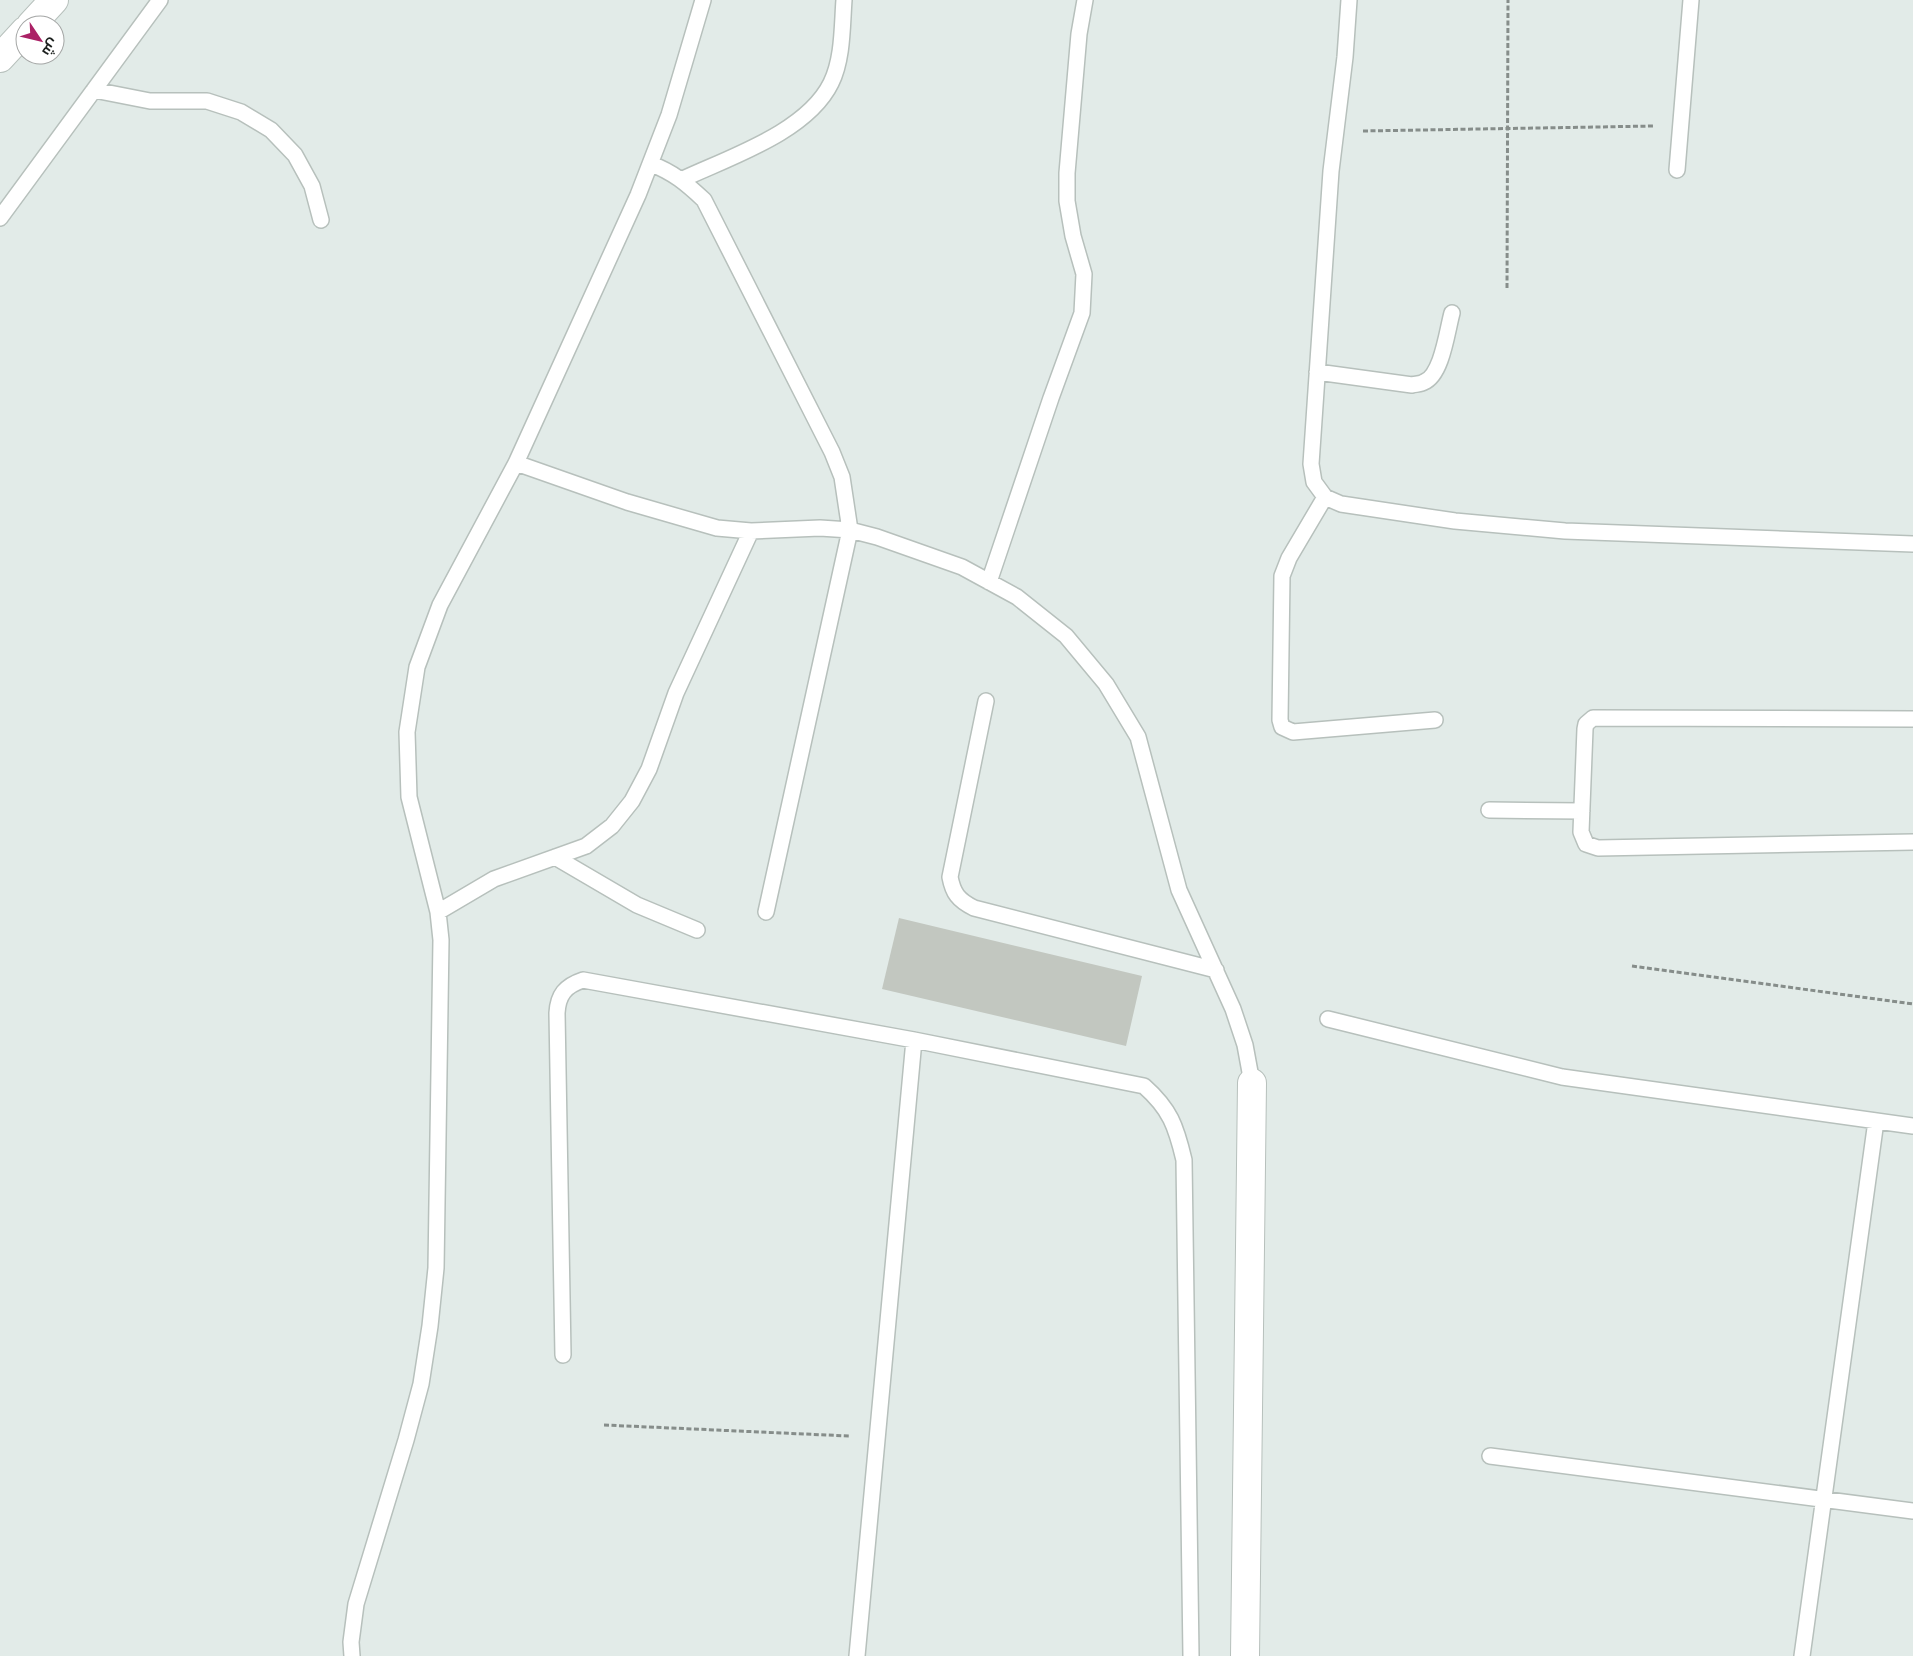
<svg xmlns="http://www.w3.org/2000/svg" width="1913" height="1656" font-family="Montserrat,Cairo,sans-serif">
<style>
.building{fill:#c2c7c0}
.lines{fill:none;stroke-linecap:round;stroke-linejoin:round}
.service-casing{stroke:#b7c0bc;stroke-width:18}
.minor-casing{stroke:#b7c0bc;stroke-width:30}
.path{stroke:#868d8a;stroke-width:3;stroke-dasharray:5 2.5;stroke-linecap:butt}
.service{stroke:#fff;stroke-width:15}
.minor{stroke:#fff;stroke-width:28}
</style>
<rect width="100%" height="100%" fill="#e2ebe8"/>
<path class="building" d="M899 918 1142 976 1126 1046 882 989Z"/>
<g class="lines">
<defs>
<path id="service" d="M1349 0 1345 57 1331 171 1311 464 1314 482 1325 497 1341 504 1455 521 1565 531 1913 544
M94 90 150 101H207L241 112 271 130 295 155 312 186 321 220
M651 164C673 172 687 184 704 200L832 452 842 477 850 530 766 912
M1677 170 1691 0
M683 179C730 157 807 132 831 83 843 59 842 26 844 0
M0 218 160 0
M1317 372 1412 385C1416 384 1421 384 1424 382 1442 375 1447 331 1452 313
M516 463 627 502 717 528 751 531 820 528 850 530 877 537 962 567 1017 597 1066 636 1106 684 1138 737 1179 890 1233 1009 1245 1045 1252 1083
M1325 497 1289 558 1282 576 1280 720 1282 727 1293 732 1435 720
M989 582 1051 398 1082 313 1084 274 1073 236 1067 201V173L1079 34 1085 0
M986 701 950 877C953 893 958 900 974 908L1216 970
M1913 719 1593 718 1586 724 1585 729 1581 832 1586 844 1598 848 1913 842
M1489 810 1582 811
M555 857 637 905 697 930
M438 912 494 879 586 846 612 826 632 801 649 769 676 693 751 531
M1328 1019 1562 1077 1913 1126
M563 1355 557 1013C558 995 565 986 583 980L914 1040 1144 1086C1170 1109 1176 1126 1184 1160L1191 1656
M1490 1456 1913 1511
M352 1656 351 1642 356 1604 406 1440 421 1384 430 1326 436 1268 441 940 438 912 409 797 407 732 417 667 440 605 516 463 638 195 669 115 703 0
M857 1656 914 1040
M1802 1656 1876 1121"/>
<path id="minor" d="M31 25 54 0
M0 58 25 31
M1245 1656 1252 1083"/>
</defs>
<use href="#service" class="service-casing"/>
<use href="#minor" class="minor-casing"/>
<path class="path" d="M1363 131 1654 126
M1507 288 1508 0
M1632 966 1913 1004
M604 1425 849 1436"/>
<use href="#service" class="service"/>
<use href="#minor" class="minor"/>
</g>
<g transform="translate(40 40) rotate(125)"><circle r="24" fill="#ffffff" stroke="#a4a6a5"/>
<path d="M0-4L9 19L0 12L-9 19Z" fill="#ab2266"/>
<text y="-8" font-size="14" font-weight="bold" text-anchor="middle" fill="#1c201e">ش</text>
</g>
</svg>
